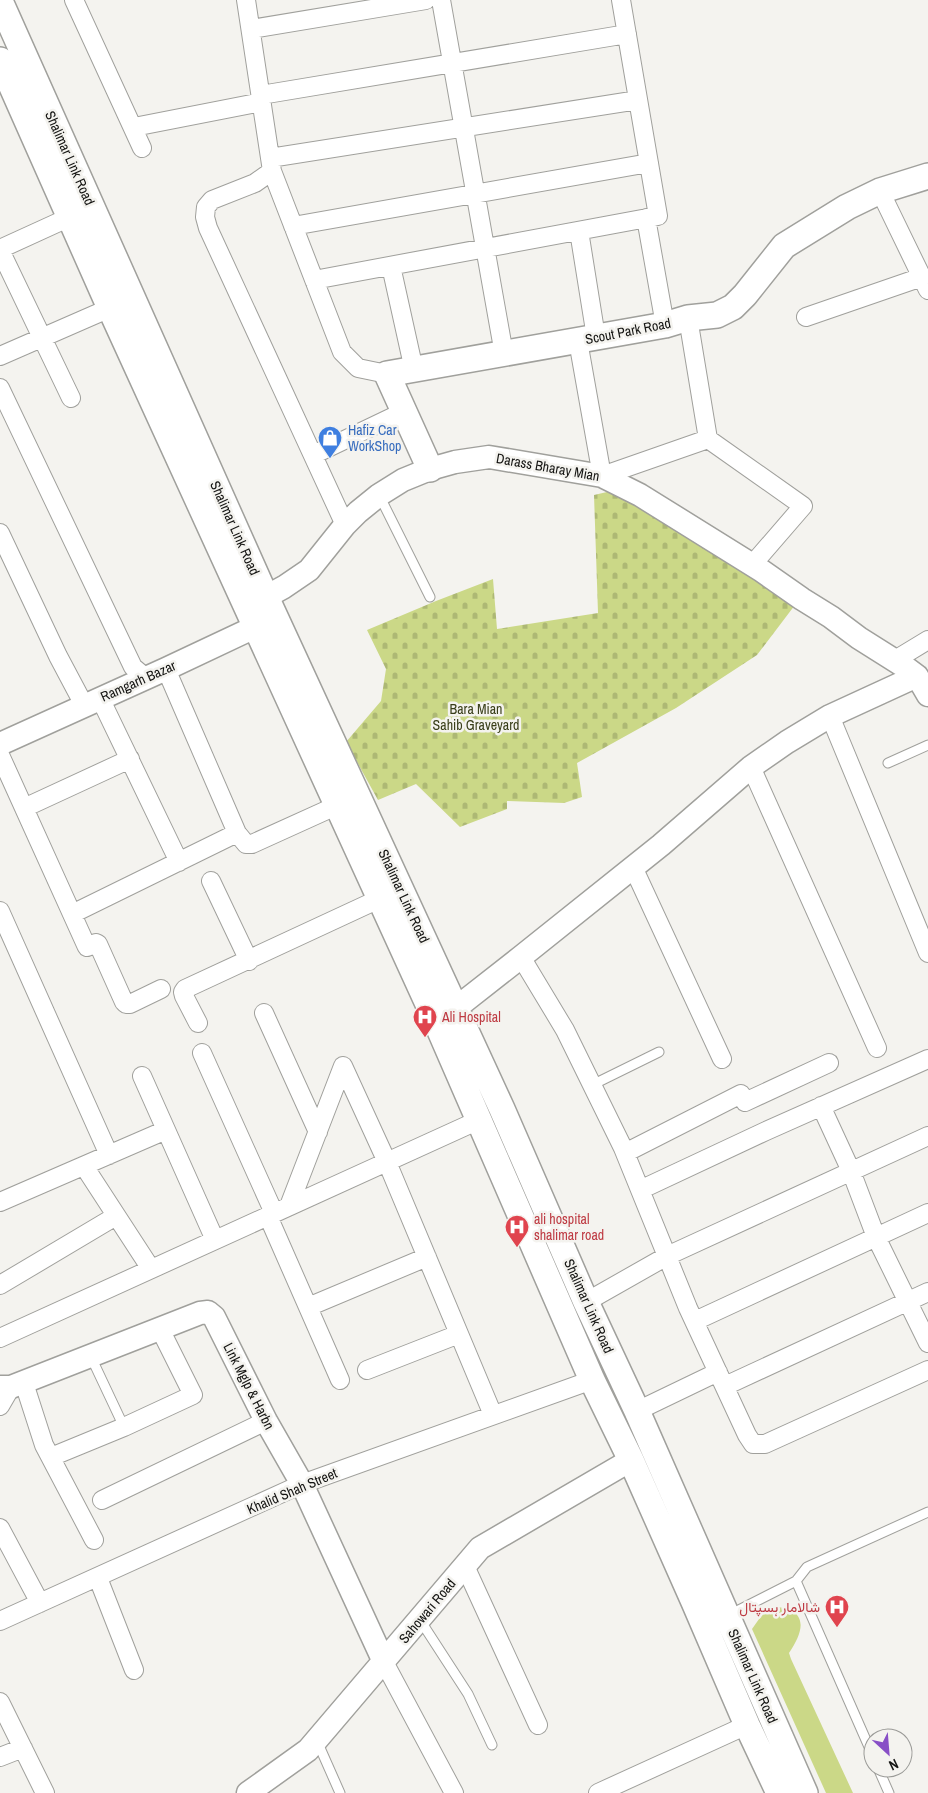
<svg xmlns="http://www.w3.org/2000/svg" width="928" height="1793" font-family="'Archivo Narrow',Vazirmatn,sans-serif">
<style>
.green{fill:#cbd887}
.cemetery{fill:url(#cemetery-stones)}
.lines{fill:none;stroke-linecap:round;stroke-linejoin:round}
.service-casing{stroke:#a0a09c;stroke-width:11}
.minor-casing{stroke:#a0a09c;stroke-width:20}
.tertiary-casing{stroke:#a0a09c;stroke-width:25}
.secondary-casing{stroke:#a0a09c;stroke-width:28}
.service{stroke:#fff;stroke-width:9}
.minor{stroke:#fff;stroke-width:18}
.tertiary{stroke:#fff;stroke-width:22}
.secondary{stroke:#fff;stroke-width:25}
.labels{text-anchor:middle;stroke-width:5;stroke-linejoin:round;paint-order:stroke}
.street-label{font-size:14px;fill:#141412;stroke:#f4f3ef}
.shop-label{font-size:14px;fill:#366cbe;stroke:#f4f3ef;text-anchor:start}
.park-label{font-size:14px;fill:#393e19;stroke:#f4f3ef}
.health-label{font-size:14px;fill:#be3a42;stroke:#f4f3ef;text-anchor:start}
</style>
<defs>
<pattern id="cemetery-stones" width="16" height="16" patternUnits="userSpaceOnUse" patternTransform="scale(1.25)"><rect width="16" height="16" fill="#cbd887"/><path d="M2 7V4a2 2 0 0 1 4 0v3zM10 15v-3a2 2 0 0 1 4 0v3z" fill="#adb874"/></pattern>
</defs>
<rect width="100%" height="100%" fill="#f4f3ef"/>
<path class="green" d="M776 1607C809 1610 804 1631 789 1653L791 1659 853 1793H826L752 1629 764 1612Z"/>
<path class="cemetery" d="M607 492 630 498 798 601 757 655 676 708 577 763 582 797 564 803 507 801V809L460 827 416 784 378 800 346 742 381 701 386 669 367 630 436 601 493 579 497 629 598 613 594 495Z"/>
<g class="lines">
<defs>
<path id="service" d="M379 495 430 597
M888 763 928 745
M592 1085 659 1052
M91 1357 124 1427
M796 1581 873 1756
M729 1615 796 1581 807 1567 928 1512
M420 1620 468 1694 492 1745
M317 1741 340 1793
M878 1768 889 1793"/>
<path id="minor" d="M74 0 142 148
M246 0 272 171 255 183 212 200 206 207 205 217 208 228 345 525
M441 0 504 354
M251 29 426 0
M261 95 627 34
M134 127 262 102
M270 158 638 100
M272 171 342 352 358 368 387 374
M880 191 928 290
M646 218 665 325
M293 226 649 163
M579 231 596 337
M0 249 70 217
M0 250 71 398
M391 266 414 370
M314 280 658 216 621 0
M806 317 922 277
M688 318 708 439
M578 341 602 476 708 439 803 506 752 565
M0 356 110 308
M0 388 133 667 146 678
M313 455 405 411
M0 533 58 656 84 705
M895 660 928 640
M100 698 179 862
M830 716 928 953
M0 755 86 945 87 947 96 943 98 944 124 1002 126 1004H130L161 989
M751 767 877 1048
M24 808 130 759
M237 833 246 844H252L338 805
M633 867 722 1059
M211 881 249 961
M0 911 109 1155
M72 914 237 833 166 669
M521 957 565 1030 623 1148 688 1308 747 1435 753 1444H765L928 1370
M264 1013 318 1132
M198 1023 184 996 183 992 185 989 379 899
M202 1053 274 1213
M142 1076 215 1240
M821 1106 851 1171 876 1237 928 1343
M625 1153 741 1094 745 1102 829 1063
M84 1166 151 1269
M640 1190 766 1131 928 1059
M0 1202 166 1130
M289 1206 343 1066 387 1162 493 1415
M268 1216 340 1380
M0 1285 116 1216
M586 1302 667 1256 928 1136
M308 1307 427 1257
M695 1321 928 1213
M0 1338 479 1120
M367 1370 459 1334
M24 1383 44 1445 94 1540
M725 1386 928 1292
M0 1406 11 1387
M637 1411 718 1372
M51 1457 124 1427 193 1395 160 1329
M102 1500 266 1421
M0 1528 40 1603
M465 1566 538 1725
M98 1578 134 1670
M0 1621 302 1484 592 1380
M384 1662 454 1793
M0 1702 45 1793
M0 1757 23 1748
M598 1793 747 1725"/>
<path id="tertiary" d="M251 605 284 587 309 570 345 525 358 512 379 495 403 480 430 469 455 462 489 457 602 476 640 495 762 571 802 599 831 617 859 638 905 667 917 676 928 695
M0 744 166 669 272 619
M439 1015 456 1008 521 957 661 845 751 767 787 742 830 716 917 676
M0 1387H11L200 1313 208 1312 214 1317 266 1421 302 1484 384 1662
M248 1793 308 1750 480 1548 631 1460"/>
<path id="secondary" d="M0 1 266 597 502 1109 586 1302 637 1411 805 1793
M0 60 110 308 434 1017 592 1380 631 1460 694 1602 747 1725 779 1793
M430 469 387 374 665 325 688 318 717 315 733 307 745 295 784 246 847 207 880 191 928 176"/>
</defs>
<use href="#service" class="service-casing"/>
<use href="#minor" class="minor-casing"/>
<use href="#tertiary" class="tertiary-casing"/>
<use href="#secondary" class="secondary-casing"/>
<use href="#service" class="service"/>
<use href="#minor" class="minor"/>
<use href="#tertiary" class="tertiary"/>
<use href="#secondary" class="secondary"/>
</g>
<defs>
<symbol id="shop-pin" viewBox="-11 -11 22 30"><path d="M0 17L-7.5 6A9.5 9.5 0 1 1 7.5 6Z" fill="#3f7fe0" stroke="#f4f3ef"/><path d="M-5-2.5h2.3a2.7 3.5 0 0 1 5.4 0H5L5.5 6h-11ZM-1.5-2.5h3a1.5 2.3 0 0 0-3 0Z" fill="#fff"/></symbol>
<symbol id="hospital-pin" viewBox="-11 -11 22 30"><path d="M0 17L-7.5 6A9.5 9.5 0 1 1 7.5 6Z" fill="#e0444e" stroke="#f4f3ef"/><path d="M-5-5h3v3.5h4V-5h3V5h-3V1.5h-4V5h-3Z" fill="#fff"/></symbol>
</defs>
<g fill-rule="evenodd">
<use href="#shop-pin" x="316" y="424" width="28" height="38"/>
<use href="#hospital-pin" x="411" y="1003" width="28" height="38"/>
<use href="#hospital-pin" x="503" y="1213" width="28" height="38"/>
<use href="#hospital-pin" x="823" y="1593" width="28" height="38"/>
</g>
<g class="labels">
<g class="street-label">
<text transform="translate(70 158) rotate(66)" y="5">Shalimar Link Road</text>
<text transform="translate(628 331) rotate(-11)" y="5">Scout Park Road</text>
<text transform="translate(548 467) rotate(10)" y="5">Darass Bharay Mian</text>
<text transform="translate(235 528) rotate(66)" y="5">Shalimar Link Road</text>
<text transform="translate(138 681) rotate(-24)" y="5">Ramgarh Bazar</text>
<text transform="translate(404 896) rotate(65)" y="5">Shalimar Link Road</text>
<text transform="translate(589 1306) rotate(66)" y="5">Shalimar Link Road</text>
<text transform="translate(249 1386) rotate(63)" y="5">Link Mglp &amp; Harbn</text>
<text transform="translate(292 1491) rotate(-23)" y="5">Khalid Shah Street</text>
<text transform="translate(427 1611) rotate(-50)" y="5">Sahowari Road</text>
<text transform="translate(753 1676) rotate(66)" y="5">Shalimar Link Road</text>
</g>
<g class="shop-label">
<text x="348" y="435">Hafiz Car<tspan x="348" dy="16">WorkShop</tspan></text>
</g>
<g class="park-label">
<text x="476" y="714">Bara Mian<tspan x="476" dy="16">Sahib Graveyard</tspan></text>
</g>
<g class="health-label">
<text x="442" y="1022">Ali Hospital</text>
<text x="534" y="1224">ali hospital<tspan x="534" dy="16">shalimar road</tspan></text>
<text x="820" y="1612" text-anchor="end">شالامار ہسپتال</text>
</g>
</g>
<g transform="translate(888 1753) rotate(154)"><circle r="24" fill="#f4f3ef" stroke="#9a9a97"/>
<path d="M0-4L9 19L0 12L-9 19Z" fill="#884fc6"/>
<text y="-8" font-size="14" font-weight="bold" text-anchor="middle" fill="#141412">N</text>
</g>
</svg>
